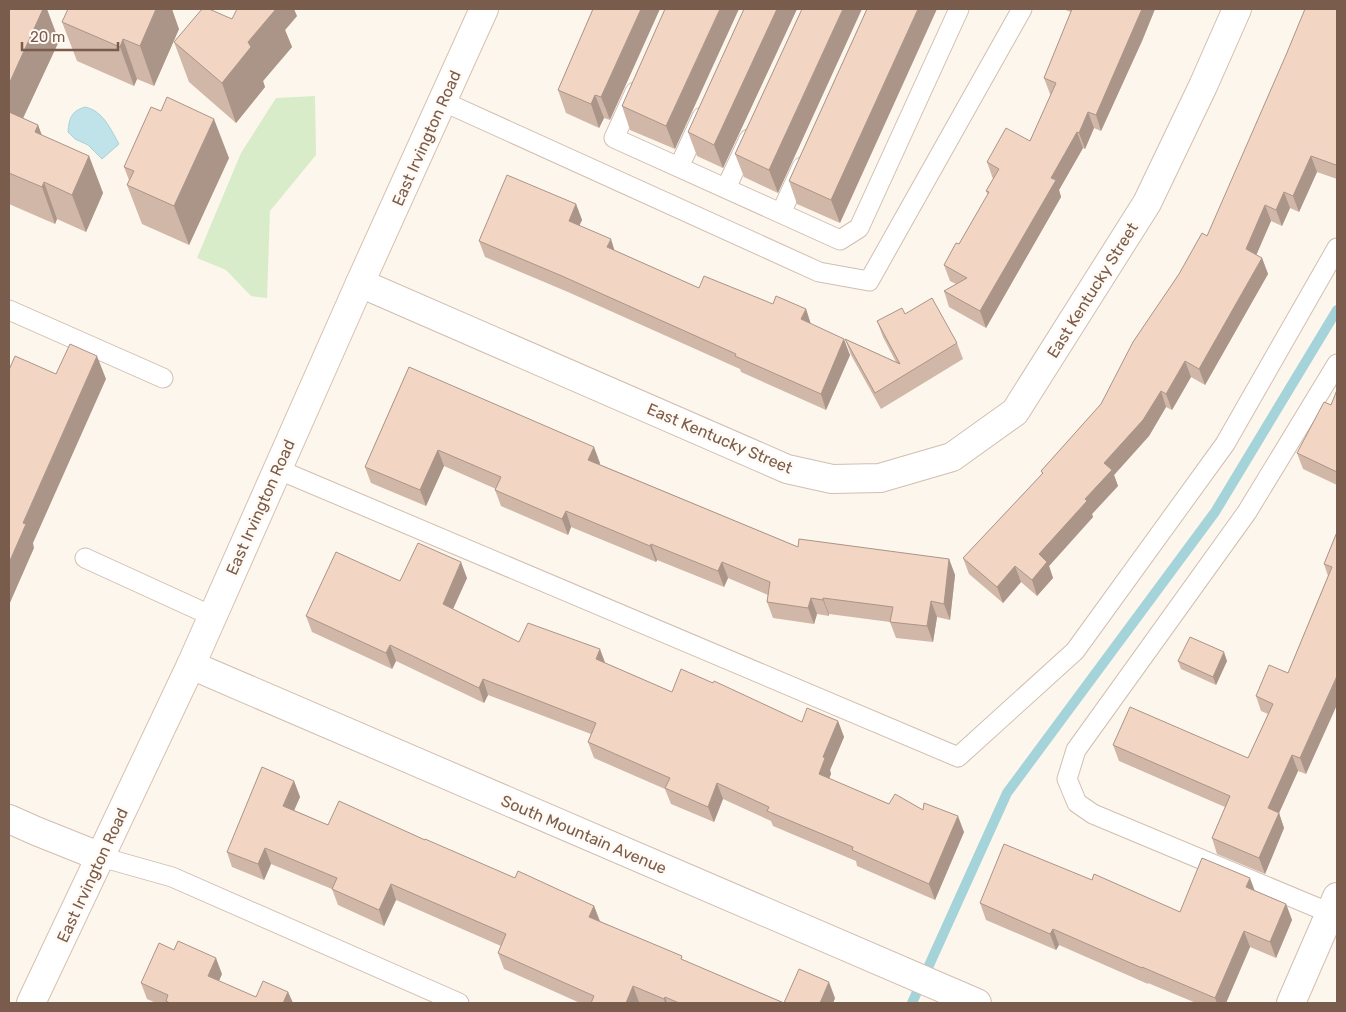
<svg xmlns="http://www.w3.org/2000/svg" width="1346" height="1012" font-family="Rubik,sans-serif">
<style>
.green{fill:#d8ecc9}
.water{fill:#bfe3e8;stroke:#a5d3da}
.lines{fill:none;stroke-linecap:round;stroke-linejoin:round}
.stream{stroke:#a5d3da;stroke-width:10}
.service-casing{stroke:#d1beb0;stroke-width:21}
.minor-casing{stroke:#d1beb0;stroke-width:30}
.secondary-casing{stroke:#d6c0b0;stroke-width:30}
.service{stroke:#fff;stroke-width:19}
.minor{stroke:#fff;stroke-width:28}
.secondary{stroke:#fff;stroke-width:28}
.wall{fill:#d1b7a8}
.shaded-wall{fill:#aa9588}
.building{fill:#f3d5c3;stroke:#aa9588}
.labels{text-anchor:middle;stroke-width:5;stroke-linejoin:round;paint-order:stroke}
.street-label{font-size:16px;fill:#7a5c4d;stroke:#fffaf3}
</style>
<rect width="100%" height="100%" fill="#fdf6ec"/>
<path class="green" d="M315 96 316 155 270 211 267 298 251 296 226 270 197 258 241 153 276 98Z"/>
<path class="water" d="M85 107C103 111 110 128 119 144L102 159 88 145 75 139 68 132C69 119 71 111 85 107Z"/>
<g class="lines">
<path class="stream" d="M912 1003 1007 793 1215 512 1337 310"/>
<defs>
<path id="service" d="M635 92 614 138 840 240 859 228 959 9
M442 101 819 272 869 281 1022 9
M679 167 702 117
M726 188 749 139
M781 213 802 167
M9 310 163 378
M277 469 958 757 1075 651 1225 444 1337 248
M85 558 212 616
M101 857 172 877 459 1003
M1330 913 1093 814 1077 803 1067 779 1076 750 1247 512 1337 364"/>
<path id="minor" d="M360 283 787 469 832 479 880 478 952 457 1015 412 1147 203 1203 86 1237 9
M191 665 977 1003
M9 819 36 831 101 857
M1291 1003 1337 897"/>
<path id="secondary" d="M31 1003 191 665 360 283 484 9"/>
</defs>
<use href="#service" class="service-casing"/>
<use href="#minor" class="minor-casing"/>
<use href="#secondary" class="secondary-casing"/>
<use href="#service" class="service"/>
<use href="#minor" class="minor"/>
<use href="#secondary" class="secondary"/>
</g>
<path class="wall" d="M9 9 59 41 23 118 38 125 42 136 89 156 103 193 86 232 57 219 55 224 9 204Z
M593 9 610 120 604 118 599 128 566 113 558 90Z
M665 9 675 149 630 130 622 106Z
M744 9H797L723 168 697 156 688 132Z
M802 9 778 193 744 177 735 154Z
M867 9 840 223 797 204 789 181Z
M1063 9H1155L1142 41 1101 131 1094 128 1085 149 1083 148 1059 190 1061 197 986 328 949 307 944 291 956 284 950 281 944 265 959 244 988 195 986 191 993 179 987 162 1030 141 1051 94H1050L1044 78 1071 12Z
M1337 9V179L1317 172 1299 212 1290 208 1282 226 1271 221 1256 255 1262 258 1268 274 1205 385 1191 377 1172 410 1166 407 1149 436 1114 475 1118 486 1092 514 1093 517 1049 566 1053 578 1037 596 1021 582 1003 603 969 574 963 558 1042 474 1041 471 1101 404 1207 236Z
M297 16 285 30 292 47 263 81 265 87 236 123 189 82 174 42 232 19Z
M62 22 179 29 154 86 137 79 134 86 77 61Z
M161 111 229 158 189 245 142 224 127 185 129 180 124 167Z
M576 204 582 220 579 225 614 250 699 288 773 304 806 309 811 324 850 355 826 410 741 372 740 369 568 292 485 257 479 241Z
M905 314 957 343 963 359 881 409 851 355 845 339 896 362 883 337 877 321Z
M409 367 600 463 599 464 798 547 949 559 955 575 950 620 937 617 933 642 896 638 890 622 829 614V616L817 614 814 624 773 618 767 602 768 595 728 578 724 587 657 560 656 562 571 527 568 535 501 506 495 490 496 489 444 466 426 506 371 483 365 467Z
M1337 390V485L1303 469 1297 453 1331 405Z
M1337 532 1306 774 1298 771 1279 813 1284 828 1265 874 1217 854 1212 838 1225 807 1119 761 1113 745 1248 758 1268 714 1261 711 1256 696 1288 673 1328 576 1324 564Z
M467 578 453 609 519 642 605 663 672 692 802 722 838 721 844 737 830 770 831 774 829 779 889 804 923 810 964 832 935 900 857 866 856 861 773 826 771 821 723 799 714 822 671 804 665 789 594 758 588 742 591 734 488 695 484 703 396 661 392 669 312 632 306 616 400 581Z
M1178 661H1227L1216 685 1181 669Z
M294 781 300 797 294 810 328 825 425 840 515 878 594 906 600 921 683 960 784 1003 835 998 833 1003H641L639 1002 638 1003H580L504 969 498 953 501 946 396 900 384 926 338 905 332 889 271 864 264 880 232 867 227 852Z
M1092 880 1180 912 1254 890 1286 904 1292 920 1276 958 1250 947 1226 1003H1196L1148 983V984L1059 945 1056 950 986 920 980 903Z
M222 974 219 981 256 997 288 992 293 1003H156L147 999 141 983Z"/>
<path class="shaded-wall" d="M26 9H47L59 41 11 144 9 137V84Z
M156 9H172L179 29 154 86 140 46Z
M270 9H294L297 16 285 30 292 47 263 81 265 87 236 123 222 83Z
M641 9H660L610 120 601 97Z
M720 9H739L675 149 666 126Z
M777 9H797L723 168 714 145Z
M843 9H862L778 193 769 170Z
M918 9H937L840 223 831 200Z
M1142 9H1155L1142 41 1101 131 1096 115Z
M123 39 137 79 134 86 120 47Z
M595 95 604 118 599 128 591 104Z
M1088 112 1094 128 1085 149 1079 133Z
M214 119 229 158 189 245 174 206Z
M38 125 52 162 35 132Z
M1077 132 1083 148 1059 190 1061 197 986 328 980 311 1051 178Z
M89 156 103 193 86 232 72 195Z
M1311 156 1317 172 1299 212 1293 196Z
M44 182 57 219 55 224 42 187Z
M1284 192 1290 208 1282 226 1276 210Z
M576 204 582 220 574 237 569 221Z
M1265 205 1271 221 1252 265 1246 249Z
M611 239 616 255 607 247Z
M1262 258 1268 274 1205 385 1199 369Z
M806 309 811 325 801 319Z
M844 339 850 355 826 410 821 394Z
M97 356 106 379 33 543 34 548 9 605V563L23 523Z
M1185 361 1191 377 1172 410 1166 394Z
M1161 391 1166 407 1149 436 1114 475 1118 486 1092 514 1093 517 1049 566 1053 578 1037 596 1032 580 1039 554 1085 499 1104 463Z
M594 447 600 463 594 476 588 460Z
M438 450 444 466 426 506 420 490Z
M566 511 571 527 568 535 562 519Z
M651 544 657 560 656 562 650 546Z
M949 559 955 575 950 620 944 604Z
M461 562 467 578 448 620 443 604Z
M722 562 728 578 724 587 718 571Z
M1015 566 1021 582 1003 603 997 587Z
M811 598 817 614 814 624 808 608Z
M823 598 829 614V616L823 600Z
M931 601 937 617 933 642 927 626Z
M390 645 396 661 392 669 386 653Z
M600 649 606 665 596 659Z
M1224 652 1227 661 1216 685 1213 677Z
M1337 676V705L1306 774 1300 758Z
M483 679 488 695 484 703 479 688Z
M838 721 844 737 830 770 831 774 824 790 819 774 823 757Z
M1292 755 1298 771 1279 813 1284 828 1265 874 1259 858 1268 808Z
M294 781 300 797 289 822 283 806Z
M717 783 723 799 714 822 708 807Z
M958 816 964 832 935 900 929 884Z
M265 848 271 864 264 880 258 864Z
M1250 878 1256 894 1246 887Z
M391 884 396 900 384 926 379 910Z
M1286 904 1292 920 1276 958 1270 942Z
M594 906 600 922 589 917Z
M1053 929 1059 945 1056 950 1050 934Z
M1244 931 1250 947 1226 1003H1217L1215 998Z
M216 958 222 974 214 992 208 976Z
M829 982 835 998 833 1003H820Z
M633 986 639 1002 638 1003H626Z
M288 992 293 1003H283Z
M665 997 667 1003H665L664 999Z"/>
<path class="building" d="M9 9H43L9 84Z
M68 9H156L140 46 123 39 120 47 62 22Z
M202 9H209L232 19 237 9H276L248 42 251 47 222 83 174 42Z
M593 9H641L601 97 595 95 591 104 558 90Z
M665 9H720L666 126 622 106Z
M744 9H777L714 145 688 132Z
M802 9H843L769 170 735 154Z
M867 9H918L831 200 789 181Z
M1072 9H1142L1096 115 1088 112 1079 133 1077 132 1051 178 1056 180 980 311 944 291 967 278 944 265 956 243 959 244 989 192 986 191 999 169 987 162 1006 128 1030 141 1056 83 1044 78Z
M1305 9H1337V163L1336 165 1311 156 1293 196 1284 192 1276 210 1265 205 1246 249 1262 258 1199 369 1185 361 1166 394 1161 391 1143 420 1104 463 1112 470 1085 499 1087 501 1039 554 1047 562 1032 580 1015 566 997 587 963 558 1043 473 1041 471 1101 404 1133 342 1179 274 1202 233 1207 236 1286 55Z
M167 97 214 119 174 206 127 185 134 171 124 167 151 107 161 111Z
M9 112 38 125 35 132 89 156 72 195 44 182 42 187 9 173Z
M507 175 576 204 569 221 611 239 607 247 699 288 704 276 773 304 776 296 806 309 801 319 844 339 821 394 735 356 736 354 562 276 479 241Z
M932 298 957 343 875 393 845 339 900 364 877 321 902 308 905 314Z
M70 344 97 356 23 523 26 524 9 563V370L15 356 56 374Z
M409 367 594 447 588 460 798 547 799 539 949 559 944 604 931 601 927 626 890 622 893 607 823 598V600L811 598 808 608 767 602 770 582 722 562 718 571 651 544 650 546 566 511 562 519 495 490 501 477 438 450 420 490 365 467Z
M1337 390V472L1297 453 1324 402 1331 405Z
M1337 532V676L1300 758 1292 755 1268 808 1279 813 1259 858 1212 838 1230 796 1113 745 1130 707 1248 758 1273 704 1256 696 1269 665 1288 673 1332 567 1324 564Z
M418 543 461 562 443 604 519 642 528 623 600 649 596 659 672 692 681 669 713 683 714 681 802 722 807 708 838 721 823 757 825 758 819 774 889 804 895 794 923 810 924 803 958 816 929 884 852 850 853 847 767 811 769 807 717 783 708 807 665 788 670 778 588 742 596 723 483 679 479 688 390 645 386 653 306 616 336 552 400 581Z
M1190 637 1224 652 1213 677 1178 661Z
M262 767 294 781 283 806 328 825 339 801 425 840V839L515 878 518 871 594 906 589 917 682 956 681 959 784 1003 799 969 829 982 820 1003H679L665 997 664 999 633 986 626 1003H591L594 996 498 953 506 934 391 884 379 910 332 889 337 878 265 848 258 864 227 852Z
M1004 844 1092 880 1094 874 1180 912 1202 858 1250 878 1246 887 1286 904 1270 942 1244 931 1215 998 1142 967V968L1053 929 1050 934 980 903Z
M178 941 216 958 208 976 256 997 263 981 288 992 283 1003H170L166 1001 168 995 141 983 159 943 174 950Z"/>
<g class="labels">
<g class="street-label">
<text transform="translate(426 138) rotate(-66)" y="6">East Irvington Road</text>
<text transform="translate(1092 290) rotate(-58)" y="6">East Kentucky Street</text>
<text transform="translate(720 438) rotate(23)" y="6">East Kentucky Street</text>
<text transform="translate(260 507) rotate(-66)" y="6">East Irvington Road</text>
<text transform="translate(584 834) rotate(23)" y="6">South Mountain Avenue</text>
<text transform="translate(92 875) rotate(-65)" y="6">East Irvington Road</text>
</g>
</g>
<rect width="1346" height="1012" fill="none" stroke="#7a5c4d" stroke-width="20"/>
<path d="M22 42v8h96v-8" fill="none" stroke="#7a5c4d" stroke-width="2.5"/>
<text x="30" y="42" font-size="15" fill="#7a5c4d" stroke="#fffaf3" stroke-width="4" paint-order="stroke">20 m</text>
</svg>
